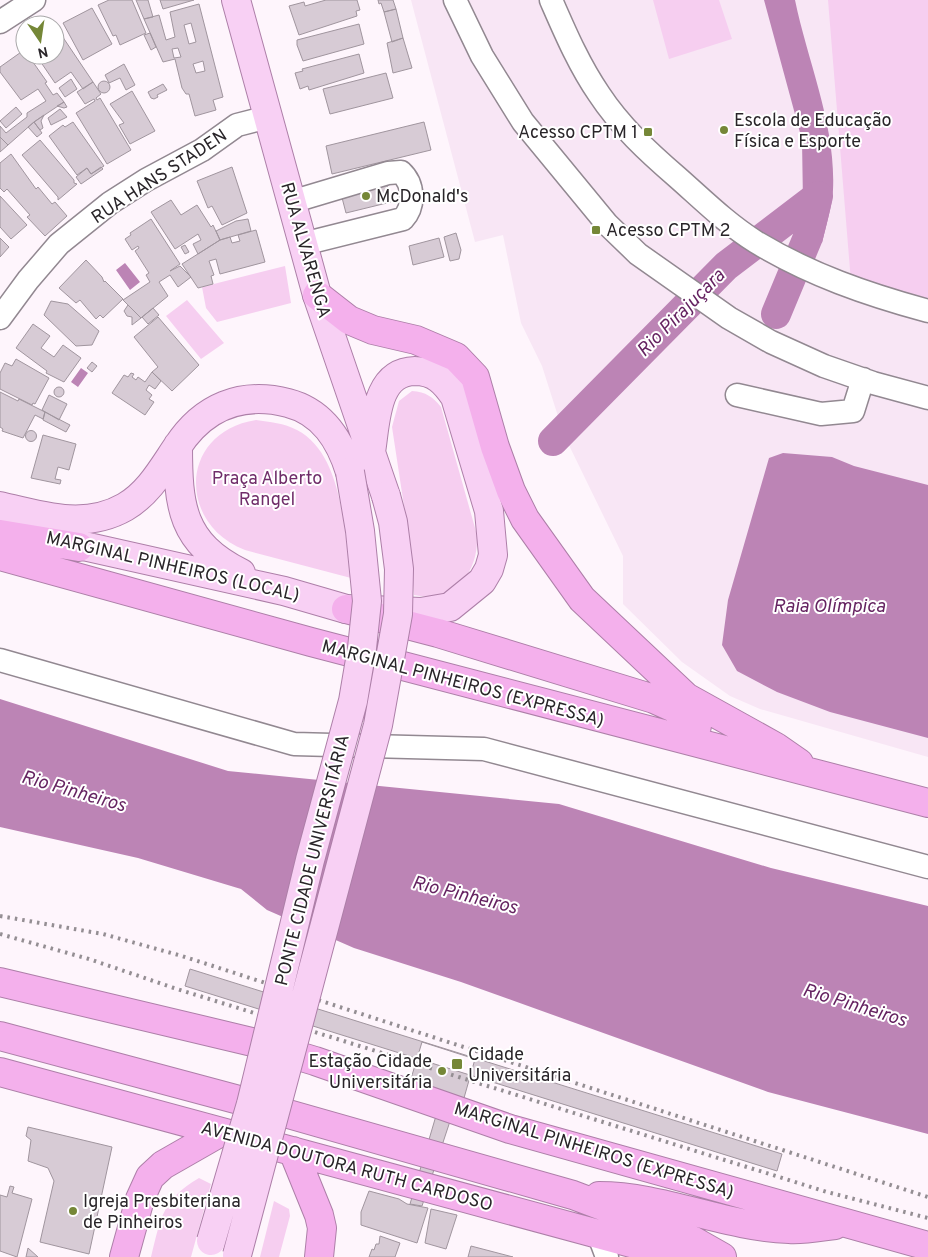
<svg xmlns="http://www.w3.org/2000/svg" width="928" height="1257" font-family="Overpass,sans-serif">
<style>
.built{fill:#f8e6f5}
.green{fill:#f6cef0}
.water{fill:#bc84b5}
.lines{fill:none;stroke-linecap:round;stroke-linejoin:round}
.river{stroke:#bc84b5;stroke-width:30}
.building{fill:#d7cbd5;stroke:#a0959e;fill-rule:evenodd}
.minor-casing{stroke:#928891;stroke-width:25}
.major-casing{stroke:#ad7fa8;stroke-width:30}
.highway-casing{stroke:#ad7fa8;stroke-width:30}
.minor{stroke:#fff;stroke-width:22}
.major{stroke:#f8d0f4;stroke-width:28}
.highway{stroke:#f4b0ec;stroke-width:28}
.rail{stroke:#948e93;stroke-width:4;stroke-dasharray:2.5 5;stroke-linecap:butt}
.major-bridge-casing{stroke:#ad7fa8;stroke-width:30;stroke-linecap:butt}
.major-bridge{stroke:#f8d0f4;stroke-width:28}
.poi-dot{fill:#758737;stroke:#fff;stroke-width:2}
.labels{text-anchor:middle;stroke-width:4;stroke-linejoin:round;paint-order:stroke}
.poi-label{font-size:18px;fill:#292529;stroke:#fff;text-anchor:start}
.street-label{font-size:18px;fill:#292529;stroke:#fff}
.park-label{font-size:18px;fill:#702d6a;stroke:#fff}
.water-label{font-size:19px;font-style:italic;fill:#652361;stroke:#fff}
</style>
<rect width="100%" height="100%" fill="#fef5fc"/>
<path class="built" d="M411 0H928V757L760 709 730 696 682 662 623 604V556L564 435 542 366 521 323 503 235 475 242Z"/>
<path class="green" d="M653 0H719L732 39 669 59Z
M828 0H928V302L851 282Z
M285 266 291 303 217 322 206 308 202 287Z
M187 300 224 343 201 359 166 316Z
M412 391C426 392 433 397 441 407L477 535C479 573 454 603 414 595L409 539 392 427 399 401Z
M256 420C270 422 284 423 297 430 343 454 344 532 351 578L245 550C177 524 179 432 256 420Z
M199 1178 211 1184 191 1257H151C161 1217 162 1200 199 1178Z
M274 1201 289 1209 290 1216 279 1257H260Z"/>
<path class="water" d="M764 0H795C808 63 836 125 833 190 832 207 826 226 822 243L794 232 803 203 802 140Z
M125 263 140 282 130 290 116 270Z
M81 368 88 373 78 387 71 382Z
M783 453 832 457 854 466 928 485V738L830 712 777 692 737 671 722 645 728 600 769 458Z
M0 699 228 771 559 804 771 868 928 906V1134L768 1092 461 982 354 948 267 910 241 889 138 858 0 827Z"/>
<g class="lines">
<path class="river" d="M776 314 808 237 818 196
M553 441 726 266 818 196"/>
</g>
<path class="building" d="M109 0H132L146 33 120 45 116 35 113 36 98 5Z
M136 0H148L153 17 144 19Z
M160 0H194L163 9Z
M326 0H357L360 10 356 11 357 16 299 35 289 6 304 2 305 6Z
M378 0H393L396 9 384 12 381 3 379 4Z
M199 4 223 97 213 100 216 110 195 116 189 94H186L182 88 175 59 163 62 144 19 159 15 166 40 175 37 170 12ZM191 23 196 42 189 44 184 25ZM178 48 181 57 174 58 172 49ZM203 61 205 71 196 73 193 64Z
M92 8 112 44 83 60 63 23Z
M396 9 403 38 392 42 384 12Z
M359 24 364 44 303 61 297 45V40Z
M56 27 93 82 83 89 71 72 55 83 36 55H55Z
M150 33 156 47 151 50 144 35Z
M403 38 412 68 393 73 387 43Z
M24 50 25 55H28L47 82 45 83 53 95 57 93 64 102 34 122 8 145 0 137V126L6 133 27 117V113L46 101 38 89 21 100 0 72V67Z
M359 54 364 73 309 90 308 86 300 89 295 73 303 71 302 69Z
M124 64 135 85 126 90 120 78 109 83 105 75Z
M386 73 393 98 330 114 323 89Z
M71 79 77 89 65 97 59 88Z
M98 87a6 6 0 1 1 12 0a6 6 0 1 1-12 0Z
M93 82 101 94 96 98 97 100 100 98 131 150 107 164 76 113 95 101 94 99 85 104 77 92Z
M163 84 167 90 157 95 158 97 154 99 151 98 148 92Z
M132 91 155 131 130 144 119 125 124 123 110 104Z
M64 102 67 107 64 108 57 106Z
M16 107 22 114 6 128 0 121Z
M60 109 67 117 51 125 48 118Z
M44 115 41 121 43 128 40 130 34 122Z
M34 122 42 133 37 137 28 127Z
M73 122 104 166 91 174 87 168 77 175 49 136 63 125 65 127Z
M424 122 431 150 332 174 326 146Z
M0 137 8 145 0 152Z
M40 140 74 180V183L77 184 58 200V197L22 155Z
M11 154 36 189 38 187 52 204 55 202 67 216 45 236 27 217 30 215 7 189 4 192 0 188V163Z
M101 167 103 169 81 184 76 177 87 168 91 174Z
M232 167 247 213 222 225 212 206 208 208 197 181Z
M385 178 391 202 346 213 340 190Z
M0 196 27 225 11 239 0 227Z
M171 200 181 215 197 205 211 227 213 225 220 240 198 254 193 244 201 240 198 234 175 249 151 212Z
M151 219 180 264 170 271 180 266 191 277 178 287 170 275 159 282 168 296 141 318 123 300 150 282 146 275 149 273 135 251 139 248 138 246 132 250 125 239 131 235 130 233Z
M248 219 251 231 220 240 216 231 236 221Z
M256 230 265 262 220 274 216 259 209 261 214 275 211 276 213 284 198 288 182 264 220 240 230 237 232 243 240 241 238 235Z
M456 233 461 250 459 259 450 261 444 237Z
M0 238 9 247 0 257Z
M439 238 444 257 413 265 409 246Z
M185 245 189 252 185 254 181 247Z
M86 260 102 277 104 282 105 281 123 299 103 318 100 315 96 319 80 300 76 303 59 288Z
M51 301 68 304 99 331 92 345 76 346 44 315Z
M128 305 141 318 132 325V317L127 316 124 311Z
M153 308 159 315 148 324 142 317Z
M158 317 199 365 172 391 152 372 158 367 134 337Z
M33 324 50 336 41 348 54 357 63 345 81 358 64 382 46 373 47 371 16 348Z
M16 359 49 378 35 404 33 403 32 405 0 389V373L5 363 12 366Z
M92 362 97 366 92 372 87 368Z
M152 372 161 381 155 389 149 385 146 390 152 395 149 399 154 402 145 415 112 393 124 375 128 377 131 373 134 374 132 377 136 380 138 377 145 382Z
M54 392a5 5 0 1 1 10 0a5 5 0 1 1-10 0Z
M0 392 18 401 19 399 45 412 43 419 35 415 23 438 2 431 3 429 0 427Z
M49 395 67 404 59 420 42 410Z
M45 412 70 425 66 432 43 420Z
M25.5 436a5.5 5.5 0 1 1 11 0a5.5 5.5 0 1 1-11 0Z
M43 435 76 444 69 470 58 467 55 479 61 480 60 484 31 478Z
M190 969 782 1154 777 1171 185 986Z
M422 1042 475 1059 464 1098 410 1082Z
M443 1092 458 1097 422 1206 410 1204Z
M28 1127 112 1147 89 1254 40 1242 54 1181 48 1168 28 1161 31 1140 26 1136Z
M10 1186 14 1187 12 1193 32 1199 17 1257 0 1251V1195L7 1197Z
M369 1191 399 1199 407 1204 428 1208 417 1243 361 1225V1212Z
M431 1209 457 1215 446 1249 425 1243Z
M380 1236 400 1243 395 1257H369L372 1249 374 1250 376 1244H379Z
M471 1246 513 1257H468Z
M28 1248 38 1257H26Z"/>
<g class="lines">
<defs>
<path id="minor" d="M455 0 482 56 523 122 607 224 638 254 729 318 771 342 824 366 873 383 928 398
M551 0C565 32 579 65 599 94 620 126 648 152 677 177 702 199 727 224 756 242 811 275 866 294 928 311
M0 22 34 0
M291 202 388 173 401 172C414 184 415 206 403 219L303 244
M0 318 28 280 59 244 110 203 146 180 202 150 237 125 268 117
M737 395 821 414 853 411 863 379
M0 660 294 744 484 749 928 867
M598 1233 607 1257"/>
<path id="major" d="M236 0 317 295 386 496
M178 445C178 506 181 543 241 573
M0 506C42 516 85 530 125 507 149 493 162 469 177 447 203 407 241 391 288 403 323 412 340 440 350 472
M57 540 284 591 346 609 421 612 450 607 482 581 489 569 493 555 489 511 455 397C445 382 435 371 415 371 375 372 376 422 371 452"/>
<path id="highway" d="M317 295 349 320 373 330 416 340 456 357 475 377 495 447 511 491 525 519 582 599 686 697 776 747 799 763
M0 534 79 547
M0 556 311 642 928 803
M346 609 438 633 654 699 674 708 697 726
M0 982 252 1042 315 1061 510 1129 928 1246
M0 1036 239 1100 573 1195 692 1240 722 1257
M0 1072 646 1247 696 1257
M293 1151 319 1215 322 1228 319 1257
M599 1196C664 1196 724 1227 789 1229 804 1230 819 1227 835 1225
M124 1257 140 1199 150 1177 163 1165 219 1133"/>
</defs>
<use href="#minor" class="minor-casing"/>
<use href="#major" class="major-casing"/>
<use href="#highway" class="highway-casing"/>
<use href="#minor" class="minor"/>
<use href="#major" class="major"/>
<use href="#highway" class="highway"/>
<path class="rail" d="M0 916 103 934 182 956 928 1197
M0 934 89 959 174 988 827 1192 928 1218"/>
<defs>
<path id="major-bridge" d="M211 1241 251 1104 310 860 353 701 362 648 367 601 360 531 350 472
M237 1255 378 725 398 614 399 569 393 522 386 496"/>
</defs>
<use href="#major-bridge" class="major-bridge-casing"/>
<use href="#major-bridge" class="major-bridge"/>
</g>
<g class="poi-dot">
<circle cx="724" cy="130" r="5"/>
<rect x="643" y="127" width="10" height="10" rx="2.5"/>
<circle cx="366" cy="196" r="5"/>
<rect x="591" y="225" width="10" height="10" rx="2.5"/>
<rect x="451" y="1058" width="12" height="12" rx="2.5"/>
<circle cx="442" cy="1071" r="5"/>
<circle cx="73" cy="1211" r="5"/>
</g>
<g class="labels">
<g class="poi-label">
<text x="734" y="126">Escola de Educação<tspan x="734" dy="21">Física e Esporte</tspan></text>
<text x="638" y="138" text-anchor="end">Acesso CPTM 1</text>
<text x="376" y="202">McDonald's</text>
<text x="606" y="236">Acesso CPTM 2</text>
<text x="468" y="1060">Cidade<tspan x="468" dy="21">Universitária</tspan></text>
<text x="432" y="1067" text-anchor="end">Estação Cidade<tspan x="432" dy="21">Universitária</tspan></text>
<text x="83" y="1207">Igreja Presbiteriana<tspan x="83" dy="21">de Pinheiros</tspan></text>
</g>
<g class="street-label">
<text transform="translate(159 176) rotate(-33)" y="6">RUA HANS STADEN</text>
<text transform="translate(306 250) rotate(74)" y="6">RUA ALVARENGA</text>
<text transform="translate(173 566) rotate(13)" y="6">MARGINAL PINHEIROS (LOCAL)</text>
<text transform="translate(463 683) rotate(15)" y="6">MARGINAL PINHEIROS (EXPRESSA)</text>
<text transform="translate(312 860) rotate(-76)" y="6">PONTE CIDADE UNIVERSITÁRIA</text>
<text transform="translate(594 1150) rotate(17)" y="6">MARGINAL PINHEIROS (EXPRESSA)</text>
<text transform="translate(347 1166) rotate(15)" y="6">AVENIDA DOUTORA RUTH CARDOSO</text>
</g>
<g class="park-label">
<text x="267" y="484">Praça Alberto<tspan x="267" dy="21">Rangel</tspan></text>
</g>
<g class="water-label">
<text transform="translate(680 312) rotate(-45)" y="7">Rio Pirajuçara</text>
<text x="829" y="612">Raia Olímpica</text>
<text transform="translate(74 790) rotate(16)" y="7">Rio Pinheiros</text>
<text transform="translate(465 894) rotate(14)" y="7">Rio Pinheiros</text>
<text transform="translate(855 1004) rotate(17)" y="7">Rio Pinheiros</text>
</g>
</g>
<g transform="translate(40 40) rotate(167)"><circle r="24" fill="#ffffff" stroke="#a9a8a9"/>
<path d="M0-4L9 19L0 12L-9 19Z" fill="#758737"/>
<text y="-8" font-size="14" font-weight="bold" text-anchor="middle" fill="#292529">N</text>
</g>
</svg>
